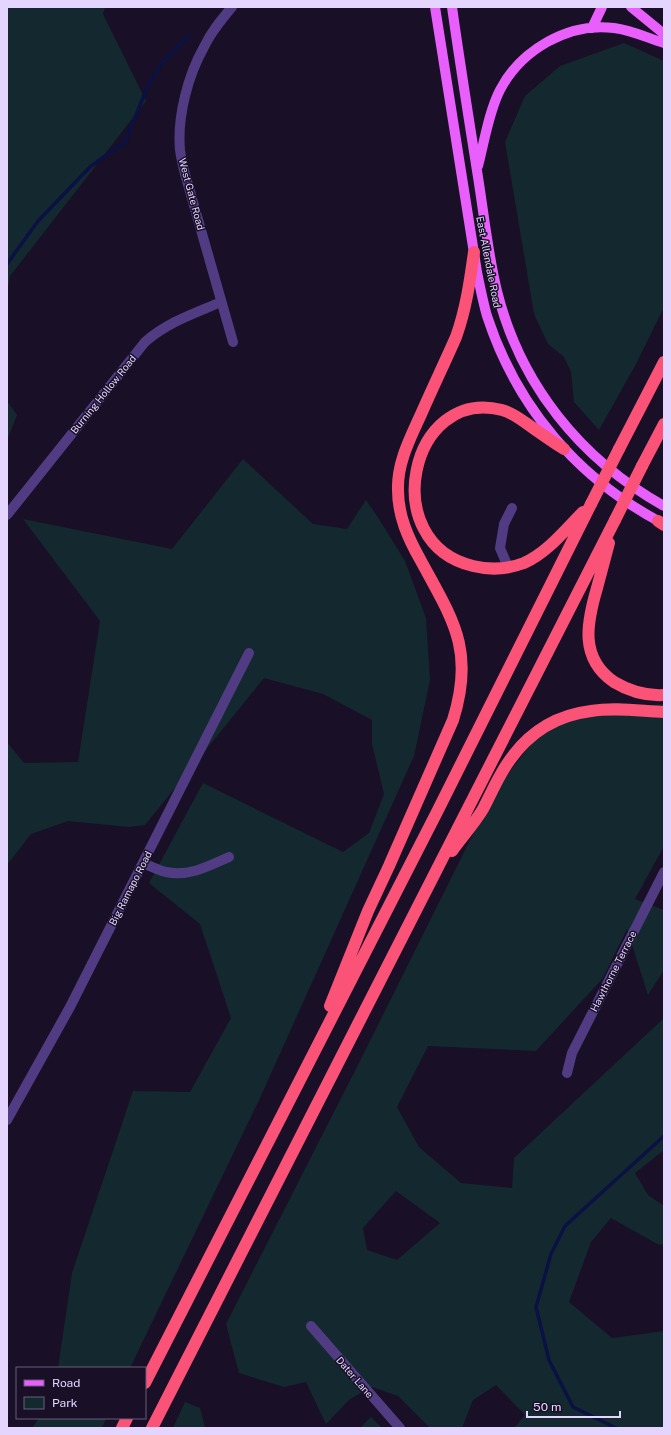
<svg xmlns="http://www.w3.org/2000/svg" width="671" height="1435" font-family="'Public Sans',sans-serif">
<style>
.green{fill:#13292f;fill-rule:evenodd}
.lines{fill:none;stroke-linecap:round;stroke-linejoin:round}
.stream{stroke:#0b1143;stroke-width:3.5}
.minor{stroke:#513c83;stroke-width:10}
.major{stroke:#e95ffc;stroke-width:10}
.highway{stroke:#fb5378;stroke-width:12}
.highway-bridge{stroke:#fb5378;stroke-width:12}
.labels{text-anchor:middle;stroke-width:3;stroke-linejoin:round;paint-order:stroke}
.street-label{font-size:10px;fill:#e4d5fe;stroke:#190f26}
</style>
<rect width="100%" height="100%" fill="#190f26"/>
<path class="green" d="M7 7H105L103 14 146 101 10 276 7 295Z
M624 43 664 61V307L636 364 599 430 574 402 571 372 564 357 548 344 534 314 505 142 525 96 560 66Z
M7 401 17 415 7 440Z
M243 459 313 524 347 529 366 500 379 519 405 561 426 618 430 680 414 756 260 1098 130 1368H58L72 1273 133 1091 190 1092 231 1018 200 924 149 883 203 783 343 852 369 833 384 794 372 744V720L323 694 264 678 145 825 129 827 68 821 31 834 7 865V742L24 763 78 762 100 621 23 519 172 549Z
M664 704V846L635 899 664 910V970L648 995 627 929 603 978 536 1051 428 1046 397 1107 419 1147 461 1183 512 1188 514 1158 664 1018V1150L635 1173 648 1195 664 1206V1244L659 1245 611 1218 591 1242 569 1302 612 1338 664 1331V1428H514L525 1415 496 1385 473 1400 462 1428H430L398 1396 372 1387 350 1399 326 1424 306 1382 284 1387 239 1373 226 1324 362 1057 494 792 551 718 621 708ZM396 1191 440 1223 397 1260 367 1250 363 1228Z
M185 1402 200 1408 205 1428H173Z
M371 1417 382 1428H360Z
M39 1418H106L102 1428H32Z"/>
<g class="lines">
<path class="stream" d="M7 264 38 221 64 194 91 166 125 142 149 83 161 64 189 35
M616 1428 573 1407 549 1360 536 1307 551 1254 565 1226 664 1136"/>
<path class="minor" d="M232 7C221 20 211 32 204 47 188 75 177 117 180 150 181 158 183 166 185 174L233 342
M7 515 145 342C168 322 193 314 221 302
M508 567 500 548 504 524 512 508
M143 863C150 866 158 870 166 872 189 877 209 866 229 857
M567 1073 572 1053 664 872
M7 1120 70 1007 249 653
M311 1326 400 1428"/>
<path class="major" d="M435 7 477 272C480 287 483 302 487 316 517 408 579 480 664 524
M452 7C460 64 469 120 478 177 484 215 488 254 497 291 520 384 580 459 664 506
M631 7 664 34
M592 28 602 7
M478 166C484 143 489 111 500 90 521 50 568 22 614 28 631 30 648 38 664 43"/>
<path class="highway" d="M564 449C553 442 543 435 533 428 524 422 514 413 502 410 410 386 376 543 473 566 489 570 508 569 524 563 547 553 565 530 583 512
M619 449 664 362
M642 466 664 424
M658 521 664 525
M609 543C605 558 601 573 597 588 587 622 579 658 614 682 629 691 647 696 664 695
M452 851C462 837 474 824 483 809 489 798 494 786 501 774 521 738 550 716 591 711 615 707 640 711 664 712
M330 1006 368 911 389 866 453 720C475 650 453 620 421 561 408 538 398 516 398 490 397 462 411 437 422 412 433 387 445 362 456 337 466 309 470 281 474 252
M145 1383 438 810 591 504
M122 1428 127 1418
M152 1428 615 520"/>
<path class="highway-bridge" d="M591 504 619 449
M615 520 642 466"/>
</g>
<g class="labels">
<g class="street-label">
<text transform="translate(192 194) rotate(75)" y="4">West Gate Road</text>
<text transform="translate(489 262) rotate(79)" y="4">East Allendale Road</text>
<text transform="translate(103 394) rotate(-51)" y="4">Burning Hollow Road</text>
<text transform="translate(130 888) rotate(-63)" y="4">Big Ramapo Road</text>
<text transform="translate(613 971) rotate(-63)" y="4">Hawthorne Terrace</text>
<text transform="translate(355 1377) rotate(49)" y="4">Dater Lane</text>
</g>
</g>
<rect width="671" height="1435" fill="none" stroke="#e4d5fe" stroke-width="16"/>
<rect x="16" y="1367" width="130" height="52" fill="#190f26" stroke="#6a5e7c"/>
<rect x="24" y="1380" width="20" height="6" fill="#e95ffc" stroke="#6a5e7c"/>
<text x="52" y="1387" font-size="12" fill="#e4d5fe">Road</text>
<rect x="24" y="1397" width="20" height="12" fill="#13292f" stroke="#6a5e7c"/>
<text x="52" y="1407" font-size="12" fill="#e4d5fe">Park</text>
<path d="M527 1411v6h93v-6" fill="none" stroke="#e4d5fe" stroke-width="2"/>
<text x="533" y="1411" font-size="12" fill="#e4d5fe" stroke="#190f26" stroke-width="3" paint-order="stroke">50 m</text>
</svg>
